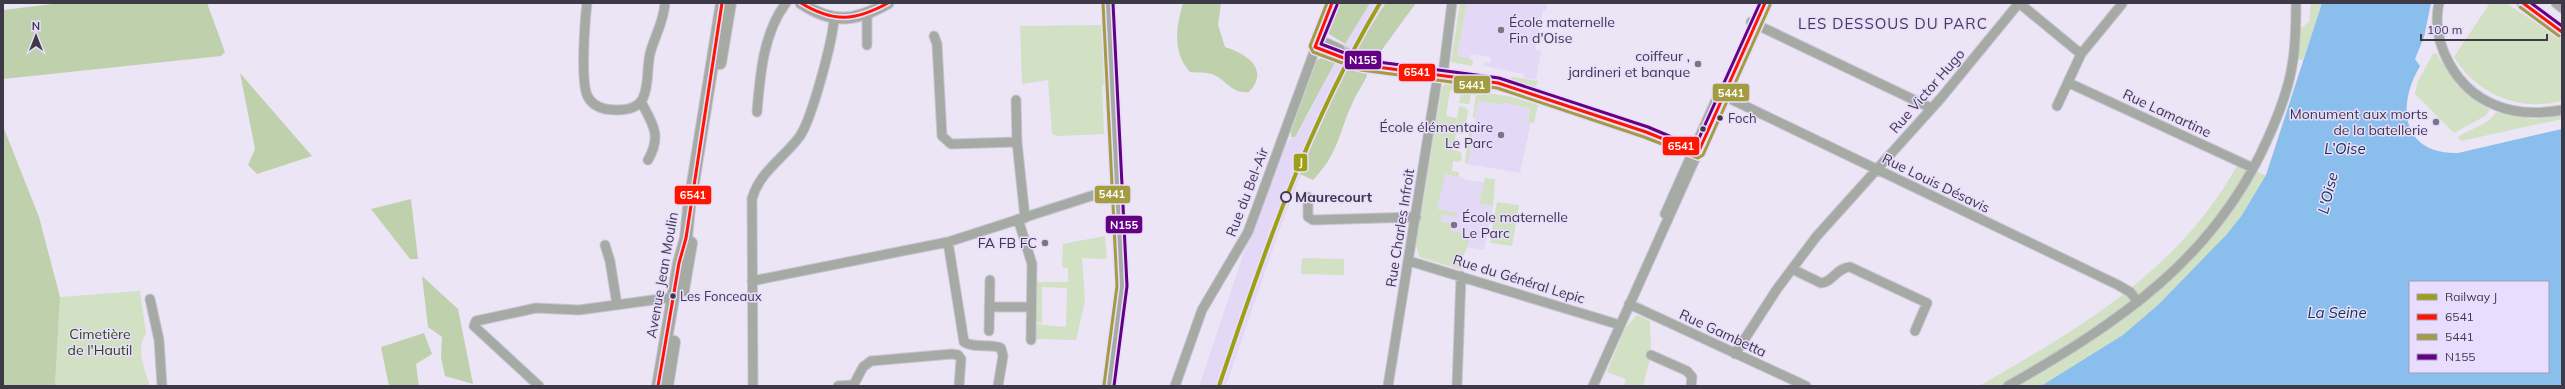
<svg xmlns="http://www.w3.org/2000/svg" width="2565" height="389" font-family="Mulish,sans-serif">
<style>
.built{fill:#e3d9f7}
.green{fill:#d2e0c3}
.forest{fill:#bfd1ac}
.water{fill:#8abeec;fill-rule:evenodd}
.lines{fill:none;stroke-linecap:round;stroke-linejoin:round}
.minor-tunnel{stroke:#c8c3d3;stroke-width:9;stroke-dasharray:9 4.5;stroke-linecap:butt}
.minor-casing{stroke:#c9c4d1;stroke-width:11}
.tertiary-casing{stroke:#c9c4d1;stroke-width:13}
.secondary-casing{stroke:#c9c4d1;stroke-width:14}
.minor{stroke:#a5aba4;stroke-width:9}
.tertiary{stroke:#a5aba4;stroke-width:11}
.secondary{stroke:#a5aaa3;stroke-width:12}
.bus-1-casing{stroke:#e8ddfe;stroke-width:6}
.bus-2-casing{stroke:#e8ddfe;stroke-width:6}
.bus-3-casing{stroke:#e8ddfe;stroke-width:6}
.bus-1{stroke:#ff1400;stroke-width:3}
.bus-2{stroke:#a39c40;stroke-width:3}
.bus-3{stroke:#640082;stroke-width:3}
.rail-1-casing{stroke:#e8ddfe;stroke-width:7}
.rail-1{stroke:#9da015;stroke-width:4}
.poi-dot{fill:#7b7584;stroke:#e8ddfe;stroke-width:1.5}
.bus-dot{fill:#3e3946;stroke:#e8ddfe;stroke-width:1.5}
.stop-dot{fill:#e8ddfe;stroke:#3e3946;stroke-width:2}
.labels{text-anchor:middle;stroke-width:3;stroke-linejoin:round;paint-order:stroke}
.bus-label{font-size:13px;fill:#3e3946;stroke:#e8ddfe;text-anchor:start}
.poi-label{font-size:14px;fill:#3e3946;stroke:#e8ddfe;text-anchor:end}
.street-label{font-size:14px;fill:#3e3946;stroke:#e8ddfe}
.stop-label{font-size:14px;font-weight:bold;fill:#3e3946;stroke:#e8ddfe;text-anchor:start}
.park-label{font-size:14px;fill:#30470d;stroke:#e8ddfe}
.neighbourhood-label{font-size:15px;letter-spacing:1px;fill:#453b55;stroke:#e8ddfe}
.water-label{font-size:15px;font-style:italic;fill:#12344b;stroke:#e8ddfe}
.line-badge{stroke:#e8ddfe;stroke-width:1.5}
.badge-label{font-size:11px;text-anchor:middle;font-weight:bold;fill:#fff}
</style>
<rect width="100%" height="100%" fill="#ebe5f6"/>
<path class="built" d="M1370 3H1386L1357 51 1319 128 1278 234 1226 386H1199L1249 237 1281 152 1308 115 1345 44Z
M1467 3H1547L1546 11 1543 10 1535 50 1541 51 1536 80 1523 77 1524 74 1484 66V62L1490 63 1491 57 1471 54 1470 60 1457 56Z
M1478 101 1502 105 1503 102 1523 106 1530 111 1528 122H1531L1520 173 1468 164Z
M1429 167 1459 172V177L1465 178 1464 180 1484 182 1479 204 1493 206 1484 250 1465 247 1459 265 1463 266 1462 270 1420 257 1416 245Z"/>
<path class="green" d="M1460 3H1467L1457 56 1473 60 1472 66 1451 62Z
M2311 3H2322L2303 60 2298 59 2301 28 2309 22Z
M2490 3H2506L2562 40V101C2519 112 2477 94 2454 57Z
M1101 25 1105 32 1106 82 1102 86 1104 134 1058 136 1052 134 1048 80 1022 84 1020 26Z
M2436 53 2458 86 2475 101 2490 110 2485 116 2454 133 2415 94 2418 81 2433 54Z
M1514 77 1538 81 1535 89 1507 79Z
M1448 82 1470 88 1472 90 1469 104 1459 103 1461 92 1450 90 1446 116 1457 118 1459 106 1466 108 1468 111 1464 134 1456 133 1453 150 1461 152 1462 160 1459 162 1453 161 1452 171 1459 172V177L1445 174 1437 209 1457 213 1456 217 1442 214 1441 222 1452 224 1451 231 1470 235 1467 248 1460 262 1459 265 1463 266 1462 270 1420 257 1416 245 1442 87Z
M1476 91 1512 97 1538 105 1534 123 1528 122 1530 111 1528 108 1503 102 1502 105 1478 101 1475 118H1473Z
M2496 112 2534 119 2562 115V119L2461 141 2458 137C2471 128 2487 126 2496 112Z
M1474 123 1468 164 1465 163 1470 124Z
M2237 166 2266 175 2242 215 2227 234 2159 304 2123 335 2041 386H1979C2082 327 2177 272 2237 166Z
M1485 178 1495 179 1493 206 1479 204Z
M1497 202 1519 205 1512 246 1490 243Z
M1105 236 1107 259 1082 258 1085 301 1076 340 1036 339 1034 324 1066 327 1067 288 1042 287V323L1034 322 1036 282H1068V268L1062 267 1063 244Z
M1306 258 1344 259V275L1301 274 1302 259Z
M140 291 146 334C135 348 145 370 150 386H55L60 297Z
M1637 315 1650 321 1651 355 1643 386H1624L1626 379 1607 372 1625 328Z"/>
<path class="forest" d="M61 3H207L225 52 221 56 3 79V10Z
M1183 3H1221L1218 25 1225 47C1247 54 1270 69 1249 92 1231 94 1227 80 1212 74 1206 72 1197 73 1190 72 1172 52 1176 27 1183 3Z
M1340 3H1370L1345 44 1329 34 1327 28Z
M1386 3H1416L1381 51 1374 57 1362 53 1353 69 1367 71V76C1362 86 1355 96 1351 106 1338 136 1338 154 1313 180L1300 174C1324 115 1350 55 1386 3Z
M1325 56 1336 61 1295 137H1291V131L1317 60Z
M240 73 312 156 257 174 248 165 255 149Z
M3 126 39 217 60 297 55 386H3Z
M411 199 418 259H410L371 209Z
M422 276 458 309 473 384 445 376 441 357 442 337 428 327Z
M424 333 432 354 416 364 419 386H389L381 347Z"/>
<path class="water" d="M2322 3H2431L2424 37 2415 59 2420 66C2396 106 2402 155 2458 153L2562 129V384L2557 386H2041L2123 335 2159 304 2227 234 2242 215 2266 175ZM2410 282H2548V372H2410Z"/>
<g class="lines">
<path class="minor-tunnel" d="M1340 49 1354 55
M1337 56 1351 61"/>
<defs>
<path id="minor" d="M587 3C585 20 580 84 588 97 594 108 606 110 617 110 628 110 638 108 643 98 650 83 646 65 651 50 656 34 664 20 665 3
M2439 3C2430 44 2457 90 2495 105 2516 114 2540 114 2562 110
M2556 3 2562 8
M867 14V45
M1751 22 1931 108
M934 36 937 44 942 136 951 144 1017 142 1016 100
M1318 39 1340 49
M1315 47 1337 56
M2081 54 2122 4
M1354 55 1374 65
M1351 61 1362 65 1492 81 1646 132 1698 153
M1443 74 1452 3
M2069 83 2253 168
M1718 93 2118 285 2130 292 2138 302
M641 102C653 124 662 136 648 160
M757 112C760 76 763 33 786 3
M1017 142 1025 218
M1308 197V217L1313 220 1416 217
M1665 214 1720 91
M1018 219 1032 264 1031 340
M948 242 964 342C975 349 990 343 1001 348L1003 356 998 386
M605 245 610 261 617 305
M1409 261 1620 325
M1792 269 1821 283C1833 282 1836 268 1850 267L1927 303 1915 331
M752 281 948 242 1116 188
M150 299 159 340 162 386
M1629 304 1806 386
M989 307H1031
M989 331 990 280
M1735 354 1777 289 1816 237 1941 98 2019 3 2081 54 2057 106
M1651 355 1687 371 1692 377 1691 386
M539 386 474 326 476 321 536 308 579 310 675 297
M753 386 752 199C759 172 785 157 800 136 812 118 833 40 834 18
M838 386 852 385
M853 386 863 367 871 361 952 354 958 355 961 359 959 386
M1175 386 1202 310 1248 232 1332 3
M1388 386 1438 74
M1457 386 1461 276
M1593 386 1765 3
M2008 386C2118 323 2215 259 2268 138 2278 116 2288 91 2292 66 2296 46 2296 24 2296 3"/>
<path id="tertiary" d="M801 3C832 24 855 22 888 3
M1108 3 1122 286 1109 386"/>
<path id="secondary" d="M2523 3 2562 32
M720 63 730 3
M683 290 691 243
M658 386 679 263 686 238 689 208 722 3
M667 386 674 342"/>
</defs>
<use href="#minor" class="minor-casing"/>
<use href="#tertiary" class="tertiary-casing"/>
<use href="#secondary" class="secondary-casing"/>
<use href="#minor" class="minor"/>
<use href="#tertiary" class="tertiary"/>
<use href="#secondary" class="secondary"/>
<defs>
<path id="bus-1" d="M801 3C834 23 855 21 888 3
M1332 3 1315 47 1362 65 1498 83 1646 132 1698 153 1765 3
M2523 3 2562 32
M658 386 679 263 686 238 722 3"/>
<path id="bus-2" d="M1103 3 1117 286 1104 385
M1327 3 1310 46 1313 52 1361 70 1497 88 1644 137 1698 158 1703 155 1770 5
M2520 7 2559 36"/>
<path id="bus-3" d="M1113 3 1127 286 1114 386
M2531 3 2562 26
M1337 5 1321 44 1363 60 1499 78 1648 127 1695 147 1760 3"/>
</defs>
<use href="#bus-1" class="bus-1-casing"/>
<use href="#bus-2" class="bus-2-casing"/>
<use href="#bus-3" class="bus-3-casing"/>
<use href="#bus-1" class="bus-1"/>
<use href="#bus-2" class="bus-2"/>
<use href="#bus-3" class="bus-3"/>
<defs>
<path id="rail-1" d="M1219 386C1264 252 1307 126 1380 3"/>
</defs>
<use href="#rail-1" class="rail-1-casing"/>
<use href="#rail-1" class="rail-1"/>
</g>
<g class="poi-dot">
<circle cx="1501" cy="30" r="4"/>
<circle cx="1698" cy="64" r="4"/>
<circle cx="2436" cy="122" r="4"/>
<circle cx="1501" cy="135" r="4"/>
<circle cx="1454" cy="225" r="4"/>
<circle cx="1045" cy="243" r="4"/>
</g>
<g class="bus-dot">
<circle cx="1720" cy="118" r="3.5"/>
<circle cx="1703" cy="129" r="3.5"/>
<circle cx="673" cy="296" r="3.5"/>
</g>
<circle class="stop-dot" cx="1286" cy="197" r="5"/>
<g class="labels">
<g class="bus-label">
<text x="1728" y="123">Foch</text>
<text x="680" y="301">Les Fonceaux</text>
</g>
<g class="poi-label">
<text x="1509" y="27" text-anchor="start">École maternelle<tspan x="1509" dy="16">Fin d'Oise</tspan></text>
<text x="1690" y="61">coiffeur ,<tspan x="1690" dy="16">jardineri et banque</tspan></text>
<text x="2428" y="119">Monument aux morts<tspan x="2428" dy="16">de la batellerie</tspan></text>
<text x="1493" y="132">École élémentaire<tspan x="1493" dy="16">Le Parc</tspan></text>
<text x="1462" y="222" text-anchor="start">École maternelle<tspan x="1462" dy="16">Le Parc</tspan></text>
<text x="1037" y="248">FA FB FC</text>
</g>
<g class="street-label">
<text transform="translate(1927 91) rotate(-49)" y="5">Rue Victor Hugo</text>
<text transform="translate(2167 113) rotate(25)" y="5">Rue Lamartine</text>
<text transform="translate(1936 183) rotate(26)" y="5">Rue Louis Désavis</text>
<text transform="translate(1247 192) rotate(-69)" y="5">Rue du Bel-Air</text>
<text transform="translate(1400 228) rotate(-81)" y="5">Rue Charles Infroit</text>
<text transform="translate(662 275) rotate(-80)" y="5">Avenue Jean Moulin</text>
<text transform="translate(1519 279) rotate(17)" y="5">Rue du Général Lepic</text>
<text transform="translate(1723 333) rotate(25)" y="5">Rue Gambetta</text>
</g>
<g class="stop-label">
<text x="1295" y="202">Maurecourt</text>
</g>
<g class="park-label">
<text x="100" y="339">Cimetière<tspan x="100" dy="16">de l'Hautil</tspan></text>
</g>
<g class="neighbourhood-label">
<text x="1893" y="29">LES DESSOUS DU PARC</text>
</g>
<g class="water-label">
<text x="2345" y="154">L’Oise</text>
<text transform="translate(2328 193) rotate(-76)" y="5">L'Oise</text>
<text x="2337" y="318">La Seine</text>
</g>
</g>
<g class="line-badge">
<rect x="1344" y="50" width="38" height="20" rx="4" fill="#640082"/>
<rect x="1398" y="63" width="38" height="19" rx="4" fill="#ff1400"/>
<rect x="1453" y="75" width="38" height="19" rx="4" fill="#a39c40"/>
<rect x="1712" y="83" width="38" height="19" rx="4" fill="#a39c40"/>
<rect x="1662" y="136" width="38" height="20" rx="4" fill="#ff1400"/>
<rect x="1293" y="153" width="15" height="19" rx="4" fill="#9da015"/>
<rect x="1094" y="185" width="37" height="19" rx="4" fill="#a39c40"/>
<rect x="674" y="185" width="38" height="20" rx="4" fill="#ff1400"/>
<rect x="1105" y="215" width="38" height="19" rx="4" fill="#640082"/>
</g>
<g class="badge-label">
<text x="1363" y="64">N155</text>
<text x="1417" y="76">6541</text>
<text x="1472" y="89">5441</text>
<text x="1731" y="97">5441</text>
<text x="1681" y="150">6541</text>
<text x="1301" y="166">J</text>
<text x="1112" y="198">5441</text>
<text x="693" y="199">6541</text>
<text x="1124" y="229">N155</text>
</g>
<rect width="2565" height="389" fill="none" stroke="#3e3946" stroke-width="8"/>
<rect x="2409" y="281" width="140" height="92" fill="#e8ddfe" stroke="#a49bb4"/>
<rect x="2417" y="294" width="20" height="6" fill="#9da015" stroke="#a49bb4"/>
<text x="2445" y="301" font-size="12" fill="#3e3946">Railway J</text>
<rect x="2417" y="314" width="20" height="6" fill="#ff1400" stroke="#a49bb4"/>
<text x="2445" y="321" font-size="12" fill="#3e3946">6541</text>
<rect x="2417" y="334" width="20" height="6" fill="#a39c40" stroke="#a49bb4"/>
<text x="2445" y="341" font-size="12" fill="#3e3946">5441</text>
<rect x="2417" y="354" width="20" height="6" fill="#640082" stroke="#a49bb4"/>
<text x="2445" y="361" font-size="12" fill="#3e3946">N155</text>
<g transform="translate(36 36)" stroke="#e8ddfe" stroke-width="3" paint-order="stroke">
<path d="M0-3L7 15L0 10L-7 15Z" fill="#3e3946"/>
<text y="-6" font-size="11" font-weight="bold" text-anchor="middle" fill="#3e3946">N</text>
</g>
<path d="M2421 34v6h126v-6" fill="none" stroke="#3e3946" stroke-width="2"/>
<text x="2427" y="34" font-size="12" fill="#3e3946" stroke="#e8ddfe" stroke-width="3" paint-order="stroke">100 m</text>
</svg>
